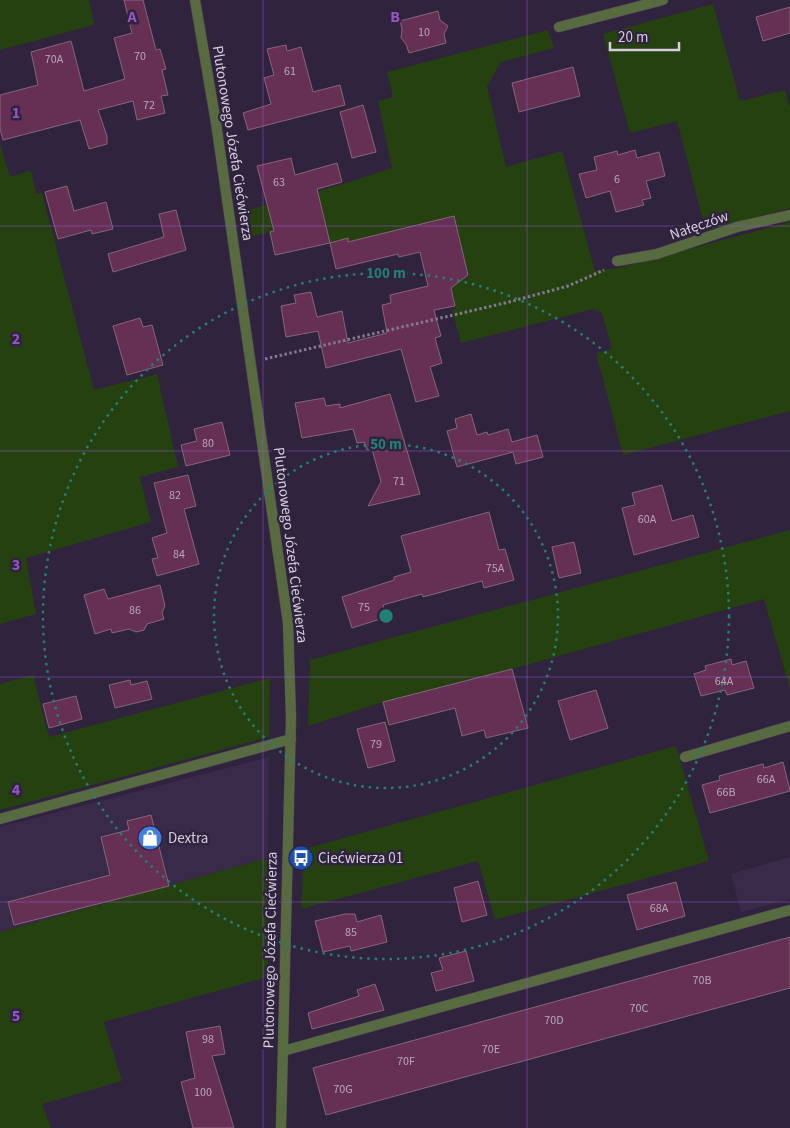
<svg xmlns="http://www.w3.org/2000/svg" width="790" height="1128" font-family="'Source Sans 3',sans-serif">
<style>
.built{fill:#392a4a}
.green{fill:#25410f}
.building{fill:#663054;stroke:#856679}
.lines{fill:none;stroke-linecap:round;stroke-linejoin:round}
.lane-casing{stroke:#4a3e57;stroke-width:11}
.street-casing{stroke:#4a3e57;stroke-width:11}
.path{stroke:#83798e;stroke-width:3;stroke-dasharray:2.5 2.5;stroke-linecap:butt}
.lane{stroke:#586b40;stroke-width:10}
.street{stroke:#586b40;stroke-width:10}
.grid{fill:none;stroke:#9254c7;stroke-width:1;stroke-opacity:0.55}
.ring{fill:none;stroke:#237f79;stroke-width:2.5;stroke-dasharray:2.5 5}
.labels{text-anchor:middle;stroke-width:5;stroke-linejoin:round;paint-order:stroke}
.number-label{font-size:12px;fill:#b9a6bc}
.street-label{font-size:15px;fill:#d5cedf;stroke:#30233d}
.poi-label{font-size:15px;fill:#d5cedf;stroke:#30233d;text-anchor:start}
.grid-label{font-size:16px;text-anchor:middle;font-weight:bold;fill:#9254c7;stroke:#30233d;stroke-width:5;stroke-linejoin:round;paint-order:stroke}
.centre{fill:#237f79;stroke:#30233d;stroke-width:2.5}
.ring-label{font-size:15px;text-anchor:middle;font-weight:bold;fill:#237f79;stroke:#30233d;stroke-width:5;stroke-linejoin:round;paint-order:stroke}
</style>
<rect width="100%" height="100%" fill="#30233d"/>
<path class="built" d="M269 757 268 858 0 932V827Z
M790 857V899L741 912 731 874Z"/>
<path class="green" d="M0 0H89L94 25 0 50Z
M713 4 740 101 785 90 790 108V208L706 231 677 121 630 133 603 34Z
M548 30 554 48 501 62 487 86 506 167 562 151 595 271 618 268 790 222V411L623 455 596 353 612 349 602 313 593 309 461 343 452 310 456 308 450 282 469 277 454 216 348 242 347 238 330 243 324 219 249 237 244 211 343 184 392 168 378 101 393 97 387 72Z
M0 144 10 177 31 170 36 194 42 193 94 390 157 374 178 467 140 477 151 522 26 558 36 614 0 624Z
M790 530V689L764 599 512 669 383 702 308 726 310 660Z
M33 675 49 737 270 678 269 737 0 810V684Z
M676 746 709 861 495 920 478 861 301 909 304 849Z
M268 858V977L104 1022 122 1081 42 1104 51 1128H0V932Z"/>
<path class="building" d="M124 0H143L156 50 160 49 166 69 162 70 168 95 161 96 165 113 137 120 133 101 98 110 107 136V144L89 149 80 120 3 140 0 129V95L38 85 31 52 71 41 84 91 125 79 114 38 132 33Z
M790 7V33L763 41 756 17Z
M438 11 440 20 448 26 444 34 446 43 409 53 406 44 401 38 402 29 400 21Z
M286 45 287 51 301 47 313 92 340 85 345 105 248 130 243 113 271 104 264 78 274 75 267 49Z
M573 67 580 96 519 112 512 83Z
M363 105 376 152 352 158 340 112Z
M635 150 637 158 659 152 665 176 646 181 651 198 642 200 644 205 616 212 610 191 586 198 579 174 597 170 594 157 617 151 618 155Z
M291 158 295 175 337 163 342 182 317 189 330 243 275 255 270 232 274 231 257 166Z
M67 186 74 211 106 202 113 229 92 234 91 230 58 239 45 192Z
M176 210 186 250 113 272 108 254 164 237 159 214Z
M454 216 468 275 451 288 455 306 434 310 441 336 435 338 442 363 430 367 439 396 416 402 401 349 326 368 318 331 286 337 281 306 296 303 294 295 311 292 317 317 342 311 348 343 387 333 382 305 391 303 390 295 428 286 420 252 399 257 398 254 336 269 330 243 348 238V242Z
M140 318 143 327 152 325 163 365 127 375 113 326Z
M390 394 420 494 368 506 381 482 372 449 367 450 364 442 357 443 353 429 302 438 295 403 324 398 326 406 340 404V408Z
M471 414 477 435 487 432 488 435 508 429 512 442 537 435 543 457 516 464 513 452 457 467 447 431 457 428 455 419Z
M222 422 230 455 186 466 181 445 197 441 194 429Z
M188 475 196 506 184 509 199 564 157 576 152 559 158 558 152 538 167 533 154 483Z
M662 485 672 521 693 515 699 537 634 555 622 508 635 505 632 493Z
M489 512 499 550 505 549 514 580 484 588 482 581 423 597 422 594 383 605 387 617 352 628 342 597 394 580V577L411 572 401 536Z
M574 542 581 573 559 578 552 547Z
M160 585 165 606 162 613 164 619 147 624 144 630 136 632 129 629 112 633 111 629 95 634 84 595 104 589 108 599Z
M731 659 732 665 746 661 754 688 727 695 725 690 701 696 694 674 706 670 705 666Z
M512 669 528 728 486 738 484 730 462 736 455 708 389 725 383 702Z
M130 680 131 685 147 681 152 699 115 708 109 685Z
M596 690 608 728 570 740 558 701Z
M76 696 82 719 49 728 43 704Z
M385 722 395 761 368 768 357 729Z
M783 762 790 791 710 813 702 785 720 780 719 776 763 764 764 768Z
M151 815 169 886 14 925 8 902 110 875 101 837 129 830 127 821Z
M478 881 487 915 462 922 454 888Z
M676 882 685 916 637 930 627 895Z
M345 914H355L357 922 381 915 387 942 351 951 350 946 323 952 315 921Z
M790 937V988L326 1115 313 1068Z
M466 951 474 981 436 991 431 973 443 970 439 958Z
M375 984 384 1010 312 1029 308 1013 359 996 357 990Z
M220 1026 225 1054 212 1056 234 1128H193L181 1082 195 1078 186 1032Z"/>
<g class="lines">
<defs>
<path id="lane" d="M685 757 790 726
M0 819 291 739
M283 1051 790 910"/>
<path id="street" d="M195 0 216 123 288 623 291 718 281 1128
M559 27 663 0
M617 261 657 254 737 227 790 215"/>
</defs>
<use href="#lane" class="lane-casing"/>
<use href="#street" class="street-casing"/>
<path class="path" d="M265 359 509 302 568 286 604 270"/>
<use href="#lane" class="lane"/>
<use href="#street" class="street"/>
</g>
<path class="grid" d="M263 0V1128M527 0V1128M0 226H790M0 451H790M0 677H790M0 902H790"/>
<g class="ring">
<circle cx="386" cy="616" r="172"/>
<circle cx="386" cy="616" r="343"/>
</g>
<defs>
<symbol id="shop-disc" viewBox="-11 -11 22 22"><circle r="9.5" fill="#3f7fe0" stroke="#30233d"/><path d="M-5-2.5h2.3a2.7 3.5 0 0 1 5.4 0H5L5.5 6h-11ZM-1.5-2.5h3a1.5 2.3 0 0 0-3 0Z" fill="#fff"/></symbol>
<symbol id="bus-disc" viewBox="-11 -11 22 22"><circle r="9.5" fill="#1a4fb4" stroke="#30233d"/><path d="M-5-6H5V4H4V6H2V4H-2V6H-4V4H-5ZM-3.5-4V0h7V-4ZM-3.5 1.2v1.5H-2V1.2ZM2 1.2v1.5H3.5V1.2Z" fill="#fff"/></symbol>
</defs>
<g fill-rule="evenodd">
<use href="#shop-disc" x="136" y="824" width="28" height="28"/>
<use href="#bus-disc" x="287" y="844" width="28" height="28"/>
</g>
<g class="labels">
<g class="number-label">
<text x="424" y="36">10</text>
<text x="140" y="60">70</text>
<text x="54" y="63">70A</text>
<text x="290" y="75">61</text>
<text x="149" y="109">72</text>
<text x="617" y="183">6</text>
<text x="279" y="186">63</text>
<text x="208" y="447">80</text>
<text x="399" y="485">71</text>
<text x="175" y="499">82</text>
<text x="647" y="523">60A</text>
<text x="179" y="558">84</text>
<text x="495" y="572">75A</text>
<text x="364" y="611">75</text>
<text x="135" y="614">86</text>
<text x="724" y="685">64A</text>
<text x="376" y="748">79</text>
<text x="766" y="783">66A</text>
<text x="726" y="796">66B</text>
<text x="659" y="912">68A</text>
<text x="351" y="936">85</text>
<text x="702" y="984">70B</text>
<text x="639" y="1012">70C</text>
<text x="554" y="1024">70D</text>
<text x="208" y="1043">98</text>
<text x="491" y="1053">70E</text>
<text x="406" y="1065">70F</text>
<text x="343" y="1093">70G</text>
<text x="203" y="1096">100</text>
</g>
<g class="street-label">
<text transform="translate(233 143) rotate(81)" y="5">Plutonowego Józefa Ciećwierza</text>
<text transform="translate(699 225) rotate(-19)" y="5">Nałęczów</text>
<text transform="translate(291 545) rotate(83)" y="5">Plutonowego Józefa Ciećwierza</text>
<text transform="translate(270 950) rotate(-89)" y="5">Plutonowego Józefa Ciećwierza</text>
</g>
<g class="poi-label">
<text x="168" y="843">Dextra</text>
<text x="318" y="863">Ciećwierza 01</text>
</g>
</g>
<g class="grid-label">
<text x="132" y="22">A</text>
<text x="395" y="22">B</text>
<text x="16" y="118">1</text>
<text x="16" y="344">2</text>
<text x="16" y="570">3</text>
<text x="16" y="795">4</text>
<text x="16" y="1021">5</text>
</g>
<circle cx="386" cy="616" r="8" class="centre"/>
<g class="ring-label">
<text x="386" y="278">100 m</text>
<text x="386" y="449">50 m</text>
</g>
<path d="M610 42v8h69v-8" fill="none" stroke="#d5cedf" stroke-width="2.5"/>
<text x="618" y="42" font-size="15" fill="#d5cedf" stroke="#30233d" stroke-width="4" paint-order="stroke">20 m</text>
</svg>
